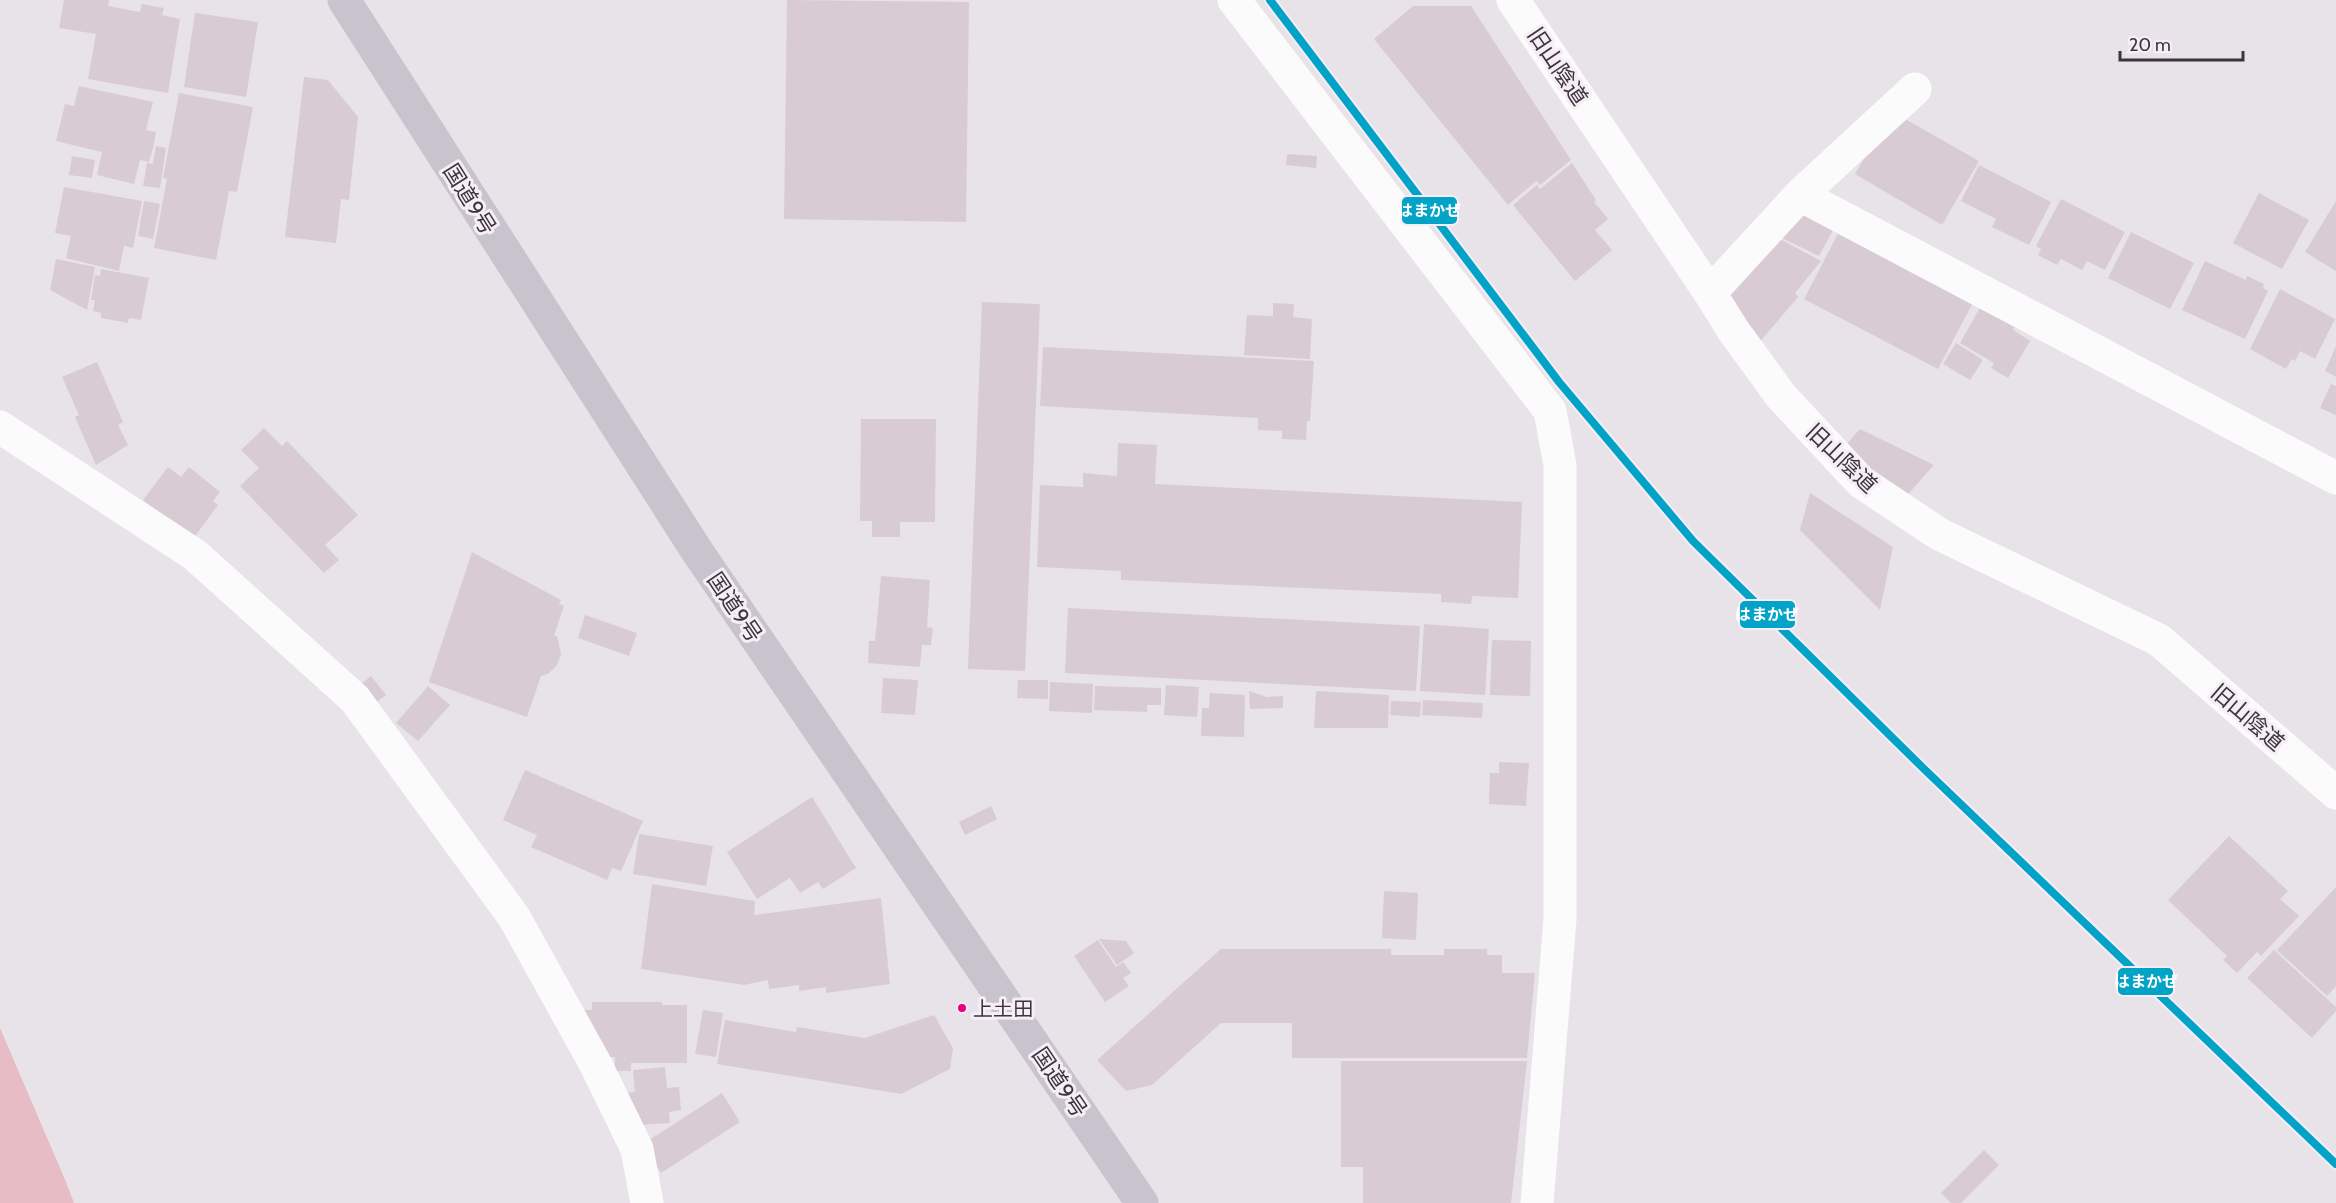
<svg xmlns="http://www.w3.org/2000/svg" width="2336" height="1203" font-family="Cabin,'Noto Sans JP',sans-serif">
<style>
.forest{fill:#e8bcc4}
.building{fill:#d9cbd4}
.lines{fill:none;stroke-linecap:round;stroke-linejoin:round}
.minor{stroke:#fcfbfc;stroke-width:33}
.highway{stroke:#c8c4ce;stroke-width:33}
.rail-1-casing{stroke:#f7edf8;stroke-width:12}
.rail-1{stroke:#03a3c7;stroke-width:8}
.bus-dot{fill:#e5007d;stroke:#f7edf8;stroke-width:2}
.labels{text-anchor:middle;stroke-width:6;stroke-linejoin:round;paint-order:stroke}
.bus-label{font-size:20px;fill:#3a363a;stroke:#f7edf8;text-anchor:start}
.street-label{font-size:22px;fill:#3a363a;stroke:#f7edf8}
.line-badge{stroke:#f7edf8;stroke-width:2}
.badge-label{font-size:16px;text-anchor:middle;font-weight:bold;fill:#fff}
</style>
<rect width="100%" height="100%" fill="#e8e3e8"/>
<path class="forest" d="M0 1028 66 1182 74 1203H0Z"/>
<path class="building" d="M64 0H109L108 6 140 12 142 4 164 8 162 15 180 19 168 93 88 79 96 34 59 28Z
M787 0 969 2 966 222 784 219Z
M1413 6H1471L1571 160 1540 185 1536 181 1508 205 1374 39Z
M195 13 258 22 246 97 184 87Z
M304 77 328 80 358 117 349 200 341 199 336 243 285 237Z
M79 86 153 102 146 130 156 132 153 148 149 162 140 160 134 184 97 175 102 152 56 141 65 104 74 106Z
M179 93 253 107 237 192 229 191 216 260 154 248 167 179 163 178Z
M1891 111 1979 161 1942 225 1855 174Z
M156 146 166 148 160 188 143 186 147 163 153 164Z
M1287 154 1317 156 1316 168 1286 165Z
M72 156 95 160 92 178 69 175Z
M1572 163 1596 200 1594 202 1608 219 1595 230 1612 250 1575 281 1513 205 1537 185 1540 189Z
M1979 165 2051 202 2029 245 1992 227 1996 219 1961 201Z
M64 187 142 201 133 248 124 246 119 271 66 258 71 236 55 233Z
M2259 193 2309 220 2282 269 2233 243Z
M2061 199 2125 232 2105 270 2087 261 2082 270 2061 259 2057 265 2038 255 2041 249 2036 246Z
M1802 200 1839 219 1819 256 1782 238Z
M144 201 160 204 153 239 138 236Z
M2336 201V271L2305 252Z
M1844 222 1978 293 1938 369 1804 299Z
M2131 232 2194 263 2170 309 2108 278Z
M1776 237 1821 261 1795 293 1798 297 1752 351 1714 297Z
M56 259 95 267 87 310 50 290Z
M2205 261 2246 280 2247 276 2264 284 2263 288 2268 291 2245 339 2182 310Z
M101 269 149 278 141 320 129 318 128 323 101 318V313L93 311 95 300H91L95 275 100 276Z
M2280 289 2335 319 2315 359 2300 351 2295 361 2292 359 2286 369 2250 349Z
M1990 290 2023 313 2013 330 2030 341 2008 378 1991 368 1994 363 1960 343Z
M982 302 1040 304 1025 671 968 669Z
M1273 303 1294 304 1293 317 1312 319 1310 359 1244 355 1247 315 1273 316Z
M1956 343 1983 360 1970 380 1943 364Z
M2336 346V377L2325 371Z
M1043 347 1314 361 1310 421H1307L1306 440 1282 439V431L1258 430V418L1040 406Z
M97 362 123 422 118 425 128 445 96 465 75 417 79 415 62 377Z
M2331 384 2336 386V415L2320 408Z
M861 419H936L935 522H900V537H872V521H860Z
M264 428 282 446 287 441 358 515 325 545 339 560 324 573 240 486 259 468 241 450Z
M1860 429 1934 465 1902 501 1844 447Z
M1118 443 1157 445 1155 484 1522 502 1518 598 1472 596 1471 604 1441 602V594L1121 580V571L1037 567 1040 485 1083 487V473L1117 476Z
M168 467 181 477 189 467 220 492 213 501 218 505 193 539 143 500Z
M1810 493 1893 547 1880 610 1800 530Z
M472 552 561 600 559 604 564 606 554 636H557L561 654 557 665 548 674 541 676 527 717 429 682Z
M881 576 930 580 927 627 933 628 931 645H922L920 667 868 663 869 641H875Z
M1068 608 1420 626 1416 691 1065 673Z
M585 615 637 633 629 656 578 638Z
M1424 624 1489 629 1485 695 1420 691Z
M1492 640 1531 641 1530 696 1490 695Z
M371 676 386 695 369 708 354 690Z
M883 678 918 680 915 715 881 713Z
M1018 680H1048V699L1017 698Z
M1050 682 1093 684 1092 713 1049 711Z
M1166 685 1199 687 1197 717 1164 715Z
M428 686 450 705 418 741 396 723Z
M1095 686 1161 688V705H1147V712L1094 710Z
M1249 691 1267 697 1283 696V708L1250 709Z
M1316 691 1389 695 1388 728H1314Z
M1210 693 1245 695 1244 737 1201 736 1202 708H1209Z
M1423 700 1483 703 1482 718 1422 715Z
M1391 701 1421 702 1420 717 1390 715Z
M1499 762 1529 763 1526 806 1489 804 1490 773H1499Z
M525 770 643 821 621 871 612 868 607 880 531 847 537 835 503 820Z
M812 797 856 868 823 889 818 882 800 893 790 878 757 899 727 852Z
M991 806 997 819 965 835 959 822Z
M639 834 713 846 706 886 633 874Z
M2229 836 2288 891 2280 899 2299 916 2261 956 2257 952 2237 973 2223 960 2227 956 2168 900Z
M652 884 755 901 754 915 881 898 890 984 826 993V987L799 991V985L769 989 768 980 744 985 641 969Z
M2336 887V986L2327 996 2277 950Z
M1384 891 1418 893 1416 940 1382 938Z
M1099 939 1126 941 1134 953 1117 965Z
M1098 940 1116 967 1123 962 1131 973 1123 978 1129 986 1105 1002 1074 956Z
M1221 949H1391V955H1444V949H1487V955H1502V973H1535L1527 1058H1292V1023H1221L1152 1085 1126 1091 1097 1060Z
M2274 950 2336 1007V1011L2312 1038 2247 978Z
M592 1002H662V1005H687V1063H631V1071H615V1057H602L570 1010H592Z
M703 1010 723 1013 716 1057 695 1054Z
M934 1015 953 1048 950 1069 901 1094 717 1064 725 1020 796 1032 797 1027 865 1038Z
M1341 1061H1527L1511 1203H1363V1167H1341Z
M665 1067 667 1088 679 1087 681 1110 669 1112 670 1123 639 1125 626 1093 635 1092 633 1070Z
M722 1093 740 1122 661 1173 643 1144Z
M1984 1150 1999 1165 1961 1203H1951L1941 1193Z"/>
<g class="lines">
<path class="minor" d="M1234 0 1550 411 1560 465V919L1537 1203
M1513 0 1710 293 1733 330 1781 396 1861 482 1939 534 2159 640 2336 793
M1800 195 2336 478
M1710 293 1800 195 1915 89
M0 427 195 555 355 699 514 917 596 1065 637 1149 647 1203"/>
<path class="highway" d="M344 0 697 551 1142 1203"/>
<defs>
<path id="rail-1" d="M1270 0 1559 382 1693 541 1922 767 2336 1164"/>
</defs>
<use href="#rail-1" class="rail-1-casing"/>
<use href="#rail-1" class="rail-1"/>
</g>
<circle class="bus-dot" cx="962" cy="1008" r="5"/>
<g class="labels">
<g class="bus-label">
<text x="973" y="1016">上土田</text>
</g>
<g class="street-label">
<text transform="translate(1558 66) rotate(56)" y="8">旧山陰道</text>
<text transform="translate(470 199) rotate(58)" y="8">国道9号</text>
<text transform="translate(1842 458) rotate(44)" y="8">旧山陰道</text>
<text transform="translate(735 607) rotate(56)" y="8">国道9号</text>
<text transform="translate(2248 717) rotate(41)" y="8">旧山陰道</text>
<text transform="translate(1060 1082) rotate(56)" y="8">国道9号</text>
</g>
</g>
<g class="line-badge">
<rect x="1401" y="196" width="57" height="29" rx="6" fill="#03a3c7"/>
<rect x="1739" y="600" width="57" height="29" rx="6" fill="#03a3c7"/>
<rect x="2117" y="967" width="57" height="29" rx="6" fill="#03a3c7"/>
</g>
<g class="badge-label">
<text x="1429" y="216">はまかぜ</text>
<text x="1767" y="620">はまかぜ</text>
<text x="2146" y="987">はまかぜ</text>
</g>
<path d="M2120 51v9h123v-9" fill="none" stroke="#3a363a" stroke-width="3"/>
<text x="2129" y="51" font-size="18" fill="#3a363a" stroke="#f7edf8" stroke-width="4.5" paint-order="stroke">20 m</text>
</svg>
